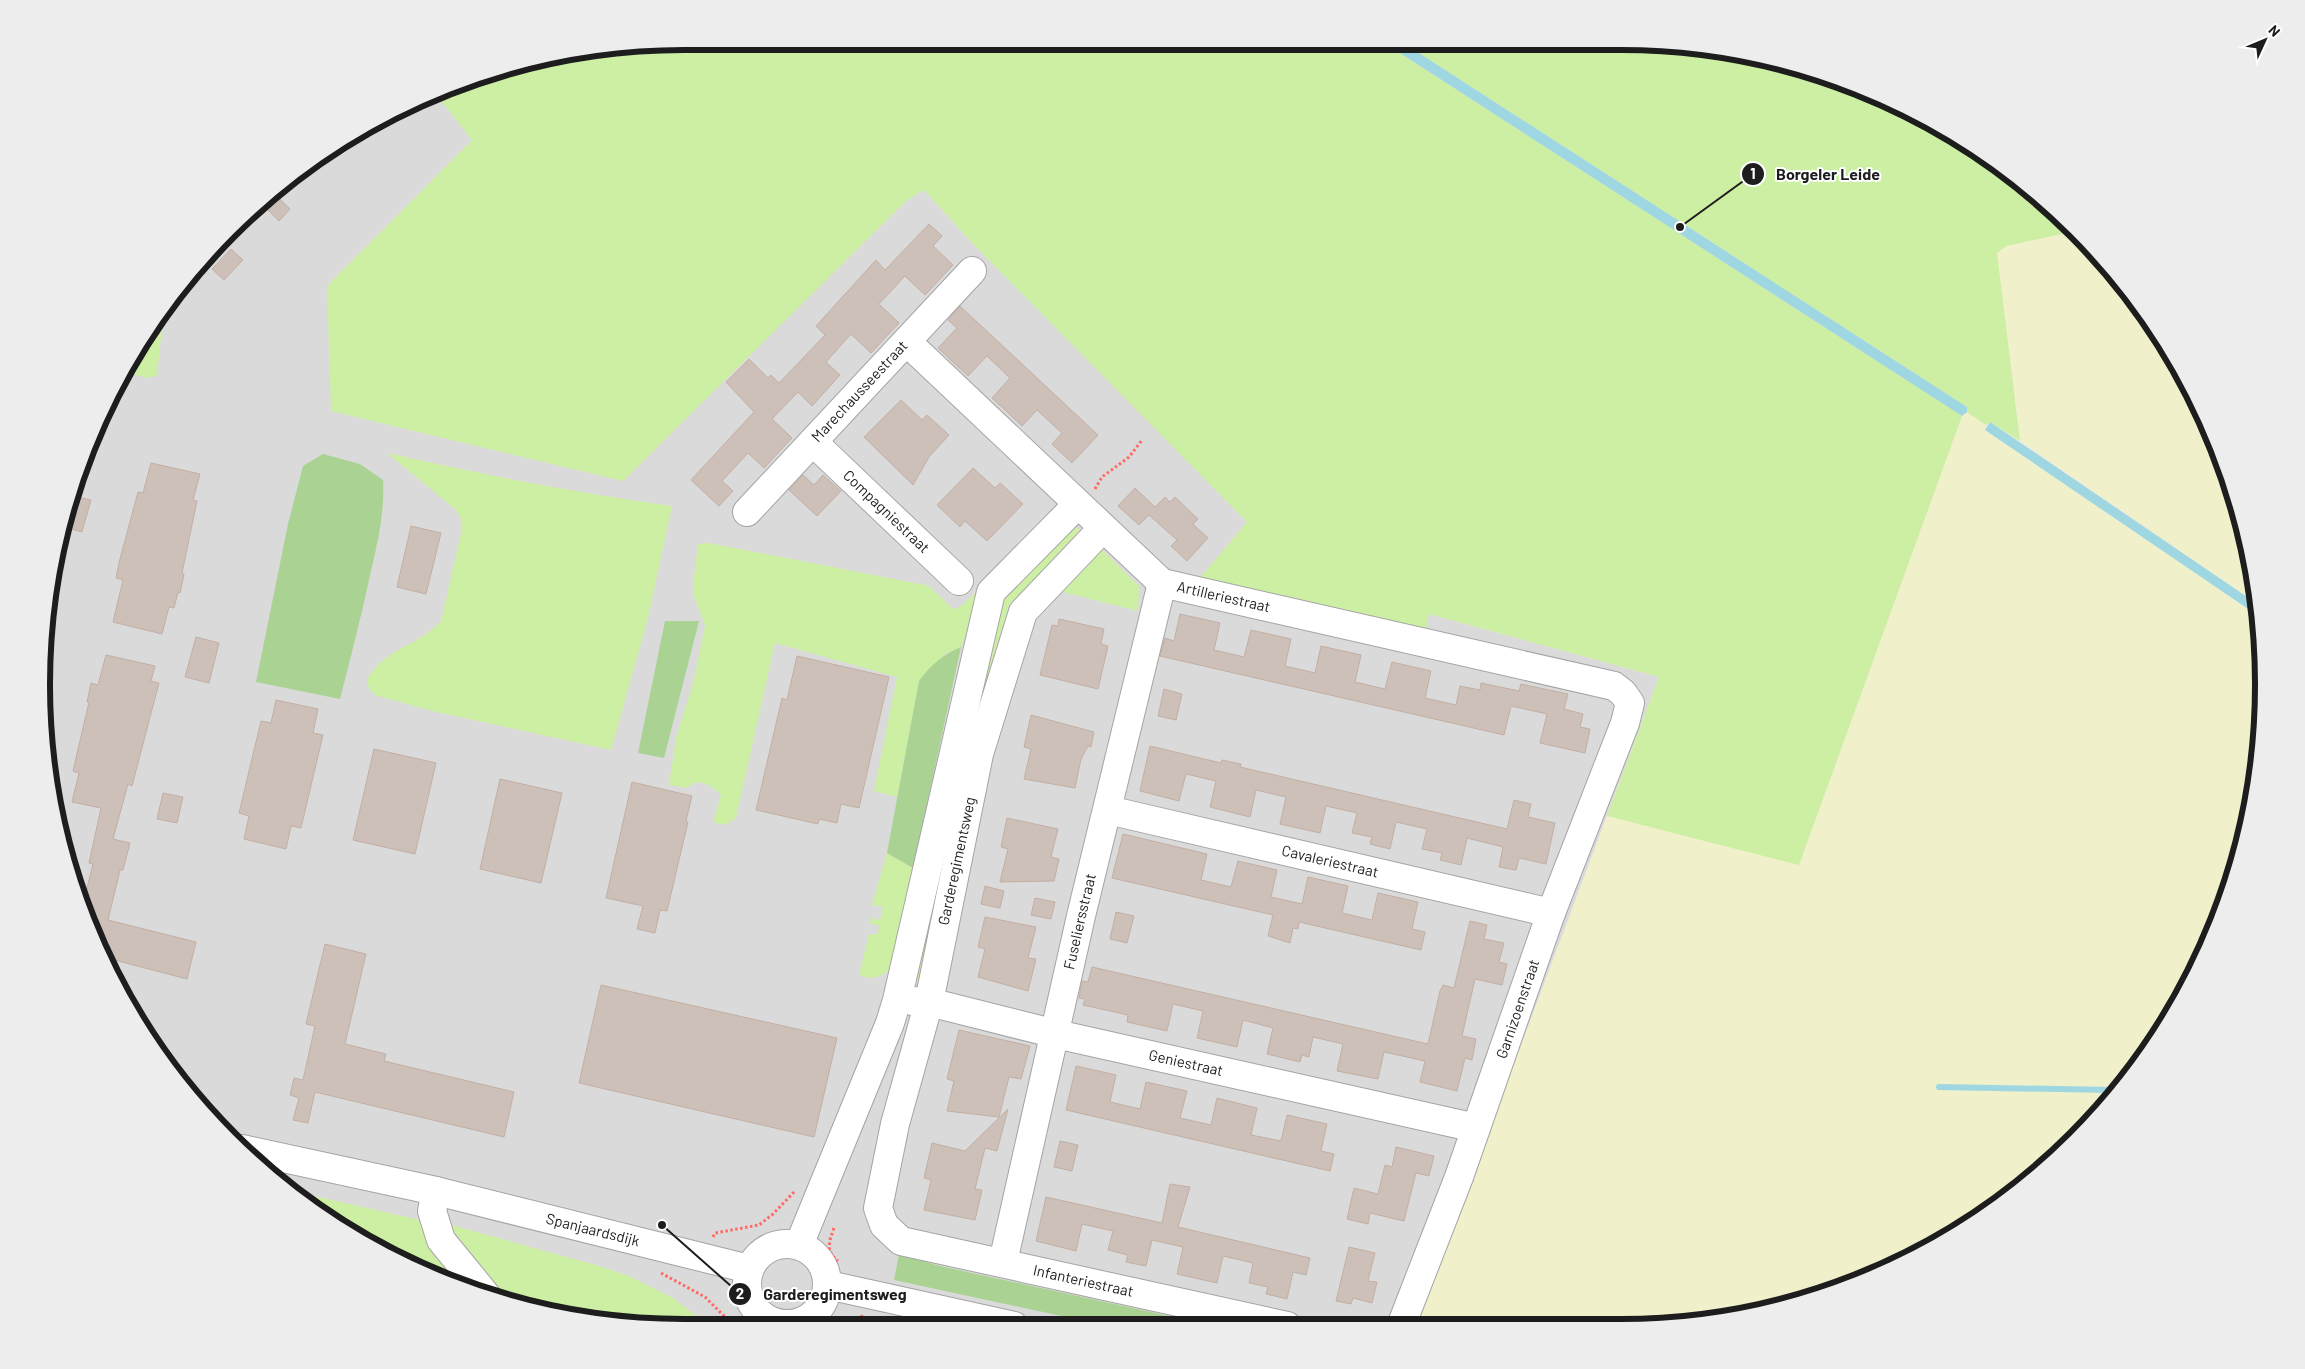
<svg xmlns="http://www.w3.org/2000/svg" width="2305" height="1369" font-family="Barlow,sans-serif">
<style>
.residential{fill:#dbdada}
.farmland{fill:#f0f0cb}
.grass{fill:#cdefa3}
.forest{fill:#aad393}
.water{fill:#9ed7e1}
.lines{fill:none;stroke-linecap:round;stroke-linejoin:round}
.stream{stroke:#9ed7e1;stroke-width:6}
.building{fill:#ccc0b8;stroke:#c2afa3}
.minor-casing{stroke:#a4a4a4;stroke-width:30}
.path{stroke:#ff6964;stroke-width:3;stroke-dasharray:2.5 2.5;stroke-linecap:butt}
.minor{stroke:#fff;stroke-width:28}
.labels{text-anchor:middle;stroke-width:4;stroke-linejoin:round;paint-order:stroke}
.street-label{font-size:15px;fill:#1d1d1d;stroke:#fff}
.rim{fill:none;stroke:#1d1d1d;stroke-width:6}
.leader{fill:none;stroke:#1d1d1d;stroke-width:2}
.callout-dot{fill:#1d1d1d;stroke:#fff;stroke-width:2}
.mark-label{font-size:15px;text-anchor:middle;font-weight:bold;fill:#fff}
.callout-label{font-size:16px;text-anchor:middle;font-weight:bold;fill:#1d1d1d;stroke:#fff;stroke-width:4;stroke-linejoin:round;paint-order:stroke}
</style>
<rect width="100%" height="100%" fill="#efeae2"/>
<path class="residential" d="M439 92 478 141 906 201 924 190 975 246 1429 614 1659 677 1416 1326H642L477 1294 327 1219 230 1140 174 1076 108 969 75 891 47 769 41 684 47 600 75 478 108 400 174 293 293 174 400 108Z"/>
<path class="farmland" d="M2076 231 2155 327 2215 439 2251 559 2256 603 2020 441 1996 253 2006 246Z
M1967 412 1986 425 1985 430 2257 615 2264 685 2251 810 2215 931 2155 1042 2045 1168 1942 1242 1787 1306 1663 1326H1416L1607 816 1799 864 1962 416Z"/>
<path class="grass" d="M1663 43 1828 75 1978 150 2076 231 2006 246 1997 253 2020 441 1990 422 1986 425 1967 412V407L1405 44Z
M1386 44 1962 416 1799 865 1607 816 1659 677 1429 614 1425 634 1198 580 1247 522 975 246 924 190 906 201 623 481 331 411 327 286 472 140 435 93 478 75 600 47Z
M164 309 157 375 147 378 125 372Z
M387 453C481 474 576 493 672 506L648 618 611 750 432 711 375 695 369 689 367 680C385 647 416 648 441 621L461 533V519L456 510Z
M1075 525 1079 531 1008 607 919 983 915 969 1001 600Z
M709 543 925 585 930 587 952 608 957 609 976 593 969 627 961 647 945 654 919 681 897 797 874 791 897 677 775 643 736 818 725 825 713 822 721 795C712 786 698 776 687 788L669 785 676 738 694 680 705 625 694 597 693 585 698 544Z
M1101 549 1139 586 1138 611 1059 591Z
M887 853 913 868C910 892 906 915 900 938 899 945 898 954 895 961 889 975 873 982 859 975L869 934H878L879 925 870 924 871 918 880 920 883 907 872 905Z
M292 1191 420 1220 479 1294 327 1219Z
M448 1224 599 1266 629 1276 673 1298 710 1326H642L505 1299Z"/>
<path class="forest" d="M323 454 360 464 383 480C385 510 378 541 371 571 362 614 351 656 340 699L256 682 288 524 303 466Z
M665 621H699L664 758 638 753Z
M961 647 913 868 887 853 919 681C931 665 942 655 961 647Z
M899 1254 940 1266 1215 1326H1108L894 1280Z"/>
<path class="water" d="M1386 44H1405L1967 407V412L1962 416Z
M1990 422 2256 603 2257 615 1985 430Z"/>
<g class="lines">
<path class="stream" d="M1939 1087 2113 1090"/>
</g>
<path class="building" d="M274 193 290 209 279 221 263 205Z
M929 224 942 236 933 246 953 265 925 295 905 276 879 304 899 323 871 353 851 334 826 362 840 375 812 406 798 392 772 419 792 438 764 468 748 453 722 481 733 491 719 506 691 480 754 412 726 382 749 359 768 378 771 375 779 383 825 335 816 326 876 260 885 270Z
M231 249 243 260 224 280 212 269Z
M960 306 1098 435 1072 463 1052 444 1062 433 1037 410 1022 426 992 398 1010 378 987 356 968 376 938 348 957 328 948 320Z
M901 400 922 420 927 415 949 435 929 457 913 485 864 437Z
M151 463 200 474 193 500 197 501 182 573 184 574 180 593 178 592 174 608 169 607 162 634 113 622 123 580 116 578 120 559 138 492 143 493Z
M973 468 995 488 1000 483 1023 504 987 541 965 521 960 527 937 505Z
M803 475 814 485 823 475 841 491 817 516 789 490Z
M1135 488 1155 507 1165 497 1170 502 1175 497 1198 519 1193 524 1208 538 1187 561 1171 546 1177 540 1149 515 1139 525 1118 506Z
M71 496 91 500 82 532 64 527Z
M411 526 441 533 426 594 397 587Z
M1180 614 1220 623 1214 650 1244 657 1251 630 1291 639 1285 666 1315 673 1321 646 1361 655 1355 682 1385 689 1392 662 1431 671 1425 698 1456 705 1460 686 1480 690 1481 683 1519 691 1521 684 1568 694 1564 709 1583 714 1580 727 1590 729 1585 753 1540 743 1547 714 1511 706 1504 735 1160 656 1165 638 1174 641Z
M1059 619 1104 629 1101 644 1108 646 1098 689 1040 675 1052 625 1058 626Z
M196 637 219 643 209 683 185 677Z
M106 655 155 666 151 681 159 683 132 786 128 784 113 839 130 843 123 870H120L108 920 196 942 187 979 103 957 82 908 93 864 89 863 101 808 72 802 79 773 73 771 89 702H87L91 683 98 685Z
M797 656 889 677 859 808 841 804 837 823 819 819 818 824 756 810 782 698 787 700Z
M1164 689 1182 694 1176 720 1158 716Z
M276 700 318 709 313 733 323 735 301 828 291 826 286 849 244 839 249 816 239 813 261 721 271 723Z
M1031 715 1094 732 1091 747 1088 746 1081 759 1075 788 1024 779 1031 749 1024 747Z
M1150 746 1221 763 1222 760 1241 764 1240 767 1507 829 1514 800 1531 804 1528 817 1555 823 1546 864 1519 858 1516 870 1499 867 1503 847 1467 838 1461 865 1440 860 1442 853 1422 849 1427 829 1396 822 1390 849 1370 844 1372 837 1352 833 1357 813 1326 806 1320 833 1280 824 1286 797 1256 790 1250 817 1210 807 1216 781 1186 774 1179 801 1140 791Z
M374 749 436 763 415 854 353 840Z
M500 779 562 793 541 883 480 869Z
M632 782 692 796 686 821 688 822 667 911 660 910 655 933 637 929 643 906 606 898Z
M163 793 183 797 177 823 157 819Z
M1007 818 1058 829 1051 857 1059 859 1054 881 1000 882 1008 849 1001 847Z
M1123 834 1207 854 1201 880 1231 887 1238 861 1277 870 1271 897 1302 904 1308 877 1348 886 1342 913 1372 920 1378 893 1418 902 1412 929 1425 932 1421 950 1299 922 1298 929 1293 928 1290 943 1268 936 1273 915 1112 878Z
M985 886 1004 891 1000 908 981 904Z
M1035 898 1055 902 1051 919 1031 915Z
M1116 912 1134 916 1127 943 1110 939Z
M985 917 1036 927 1028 958 1036 959 1028 991 978 977 985 949 978 947Z
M1470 921 1487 925 1484 939 1504 943 1499 962 1507 964 1502 985 1475 979 1462 1036 1476 1039 1472 1060 1465 1058 1457 1091 1420 1082 1425 1061 1384 1052 1378 1079 1337 1071 1343 1044 1313 1037 1309 1057 1302 1055 1300 1062 1267 1054 1273 1028 1243 1020 1237 1047 1197 1038 1203 1011 1173 1004 1167 1031 1127 1022 1128 1015 1083 1005 1085 999 1079 998 1082 981 1088 982 1092 967 1428 1044 1440 991 1443 985 1454 988Z
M325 944 366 954 345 1044 386 1054 384 1061 514 1092 504 1137 315 1092 308 1123 293 1120 299 1098 290 1095 294 1078 303 1080 315 1026 306 1024Z
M601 985 837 1038 814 1137 579 1083Z
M959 1030 1030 1046 1021 1079 1009 1077 999 1117 947 1111 954 1081 947 1079Z
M1076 1066 1116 1075 1110 1102 1140 1109 1146 1082 1187 1091 1180 1118 1211 1125 1217 1098 1257 1108 1251 1135 1281 1141 1287 1115 1327 1124 1321 1151 1334 1154 1330 1171 1066 1110Z
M1008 1109 997 1151 985 1148 975 1189 982 1190 975 1220 924 1210 931 1180 924 1178 932 1143 965 1151Z
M1060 1141 1078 1145 1072 1171 1054 1167Z
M1396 1147 1434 1156 1429 1176 1416 1173 1404 1221 1370 1213 1368 1224 1347 1219 1354 1188 1378 1194 1385 1165 1392 1167Z
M1170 1184 1190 1187 1178 1227 1310 1258 1306 1275 1293 1272 1287 1299 1266 1294 1268 1287 1249 1283 1253 1263 1223 1256 1217 1283 1177 1274 1183 1247 1152 1240 1146 1266 1126 1262 1128 1255 1108 1250 1113 1231 1082 1224 1076 1251 1036 1241 1046 1197 1162 1223Z
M1349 1247 1375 1253 1368 1281 1377 1282 1372 1303 1353 1298 1351 1304 1336 1301Z"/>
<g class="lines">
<defs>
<g id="minor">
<path id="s1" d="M907 342 1162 583 1614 686 1623 693 1630 703 1625 723 1551 913 1459 1177 1401 1326"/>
<path id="s2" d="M813 442 959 581"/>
<path id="s3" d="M747 512 972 271"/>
<path id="s4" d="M1103 528 1023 612 979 754 929 1002 895 1124 878 1208 884 1225 901 1241 1287 1326"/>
<path id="s5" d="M1108 810 1551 913"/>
<path id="s6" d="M912 1001 929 1002 1056 1034 1476 1128"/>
<path id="s7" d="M242 1149 436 1191 749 1269"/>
<path d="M436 1191 432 1211 441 1240 486 1295"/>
<circle cx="787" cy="1284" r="40"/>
<path d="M799 1245 890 1023 897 1000 991 592 1078 504"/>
<path id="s8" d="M1003 1262 1081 916 1162 583"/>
<path d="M828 1285 1014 1326"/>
</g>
</defs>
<use href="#minor" class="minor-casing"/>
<path class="path" d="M1095 489 1102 477 1129 457 1142 440
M834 1228C829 1242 825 1251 838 1261
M713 1237 715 1233 759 1225 773 1214 795 1191
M661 1273 705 1297 734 1326
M860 1326 862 1315"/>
<use href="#minor" class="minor"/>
</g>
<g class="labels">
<g class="street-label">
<text dy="5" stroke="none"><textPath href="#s3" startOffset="165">Marechausseestraat</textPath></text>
<text dy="5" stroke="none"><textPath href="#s2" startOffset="101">Compagniestraat</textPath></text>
<text dy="5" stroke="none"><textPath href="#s1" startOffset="414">Artilleriestraat</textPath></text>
<text transform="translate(957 861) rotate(-78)" y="5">Garderegimentsweg</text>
<text dy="5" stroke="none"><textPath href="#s5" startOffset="228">Cavaleriestraat</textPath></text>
<text dy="5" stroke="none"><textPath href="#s8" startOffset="349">Fuseliersstraat</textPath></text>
<text transform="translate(1518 1009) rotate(-71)" y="5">Garnizoenstraat</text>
<text dy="5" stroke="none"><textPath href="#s6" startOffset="281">Geniestraat</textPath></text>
<text dy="5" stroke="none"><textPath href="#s7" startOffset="360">Spanjaardsdijk</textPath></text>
<text dy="5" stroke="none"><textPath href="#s4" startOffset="958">Infanteriestraat</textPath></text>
</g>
</g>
<path d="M0 0H2305V1369H0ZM684 50H1621A634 634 0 0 1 2255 684V685A634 634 0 0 1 1621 1319H684A634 634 0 0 1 50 685V684A634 634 0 0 1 684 50Z" fill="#ededed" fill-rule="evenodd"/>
<path class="rim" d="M684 50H1621A634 634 0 0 1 2255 684V685A634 634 0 0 1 1621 1319H684A634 634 0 0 1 50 685V684A634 634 0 0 1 684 50Z"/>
<path class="leader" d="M1680 227L1753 174M662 1225L740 1294"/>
<g class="callout-dot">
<circle cx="1680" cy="227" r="5"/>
<circle cx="662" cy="1225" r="5"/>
<circle cx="1753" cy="174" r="12"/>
<circle cx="740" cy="1294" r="12"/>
</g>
<g class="mark-label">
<text x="1753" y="179">1</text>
<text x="740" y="1299">2</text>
</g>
<g class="callout-label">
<text x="1828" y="180">Borgeler Leide</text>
<text x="835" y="1300">Garderegimentsweg</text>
</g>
<g transform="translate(2265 40) rotate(46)" stroke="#ffffff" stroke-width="4" paint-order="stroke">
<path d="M0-4L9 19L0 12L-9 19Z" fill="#1d1d1d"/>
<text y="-8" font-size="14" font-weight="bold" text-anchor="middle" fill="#1d1d1d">N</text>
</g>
</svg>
